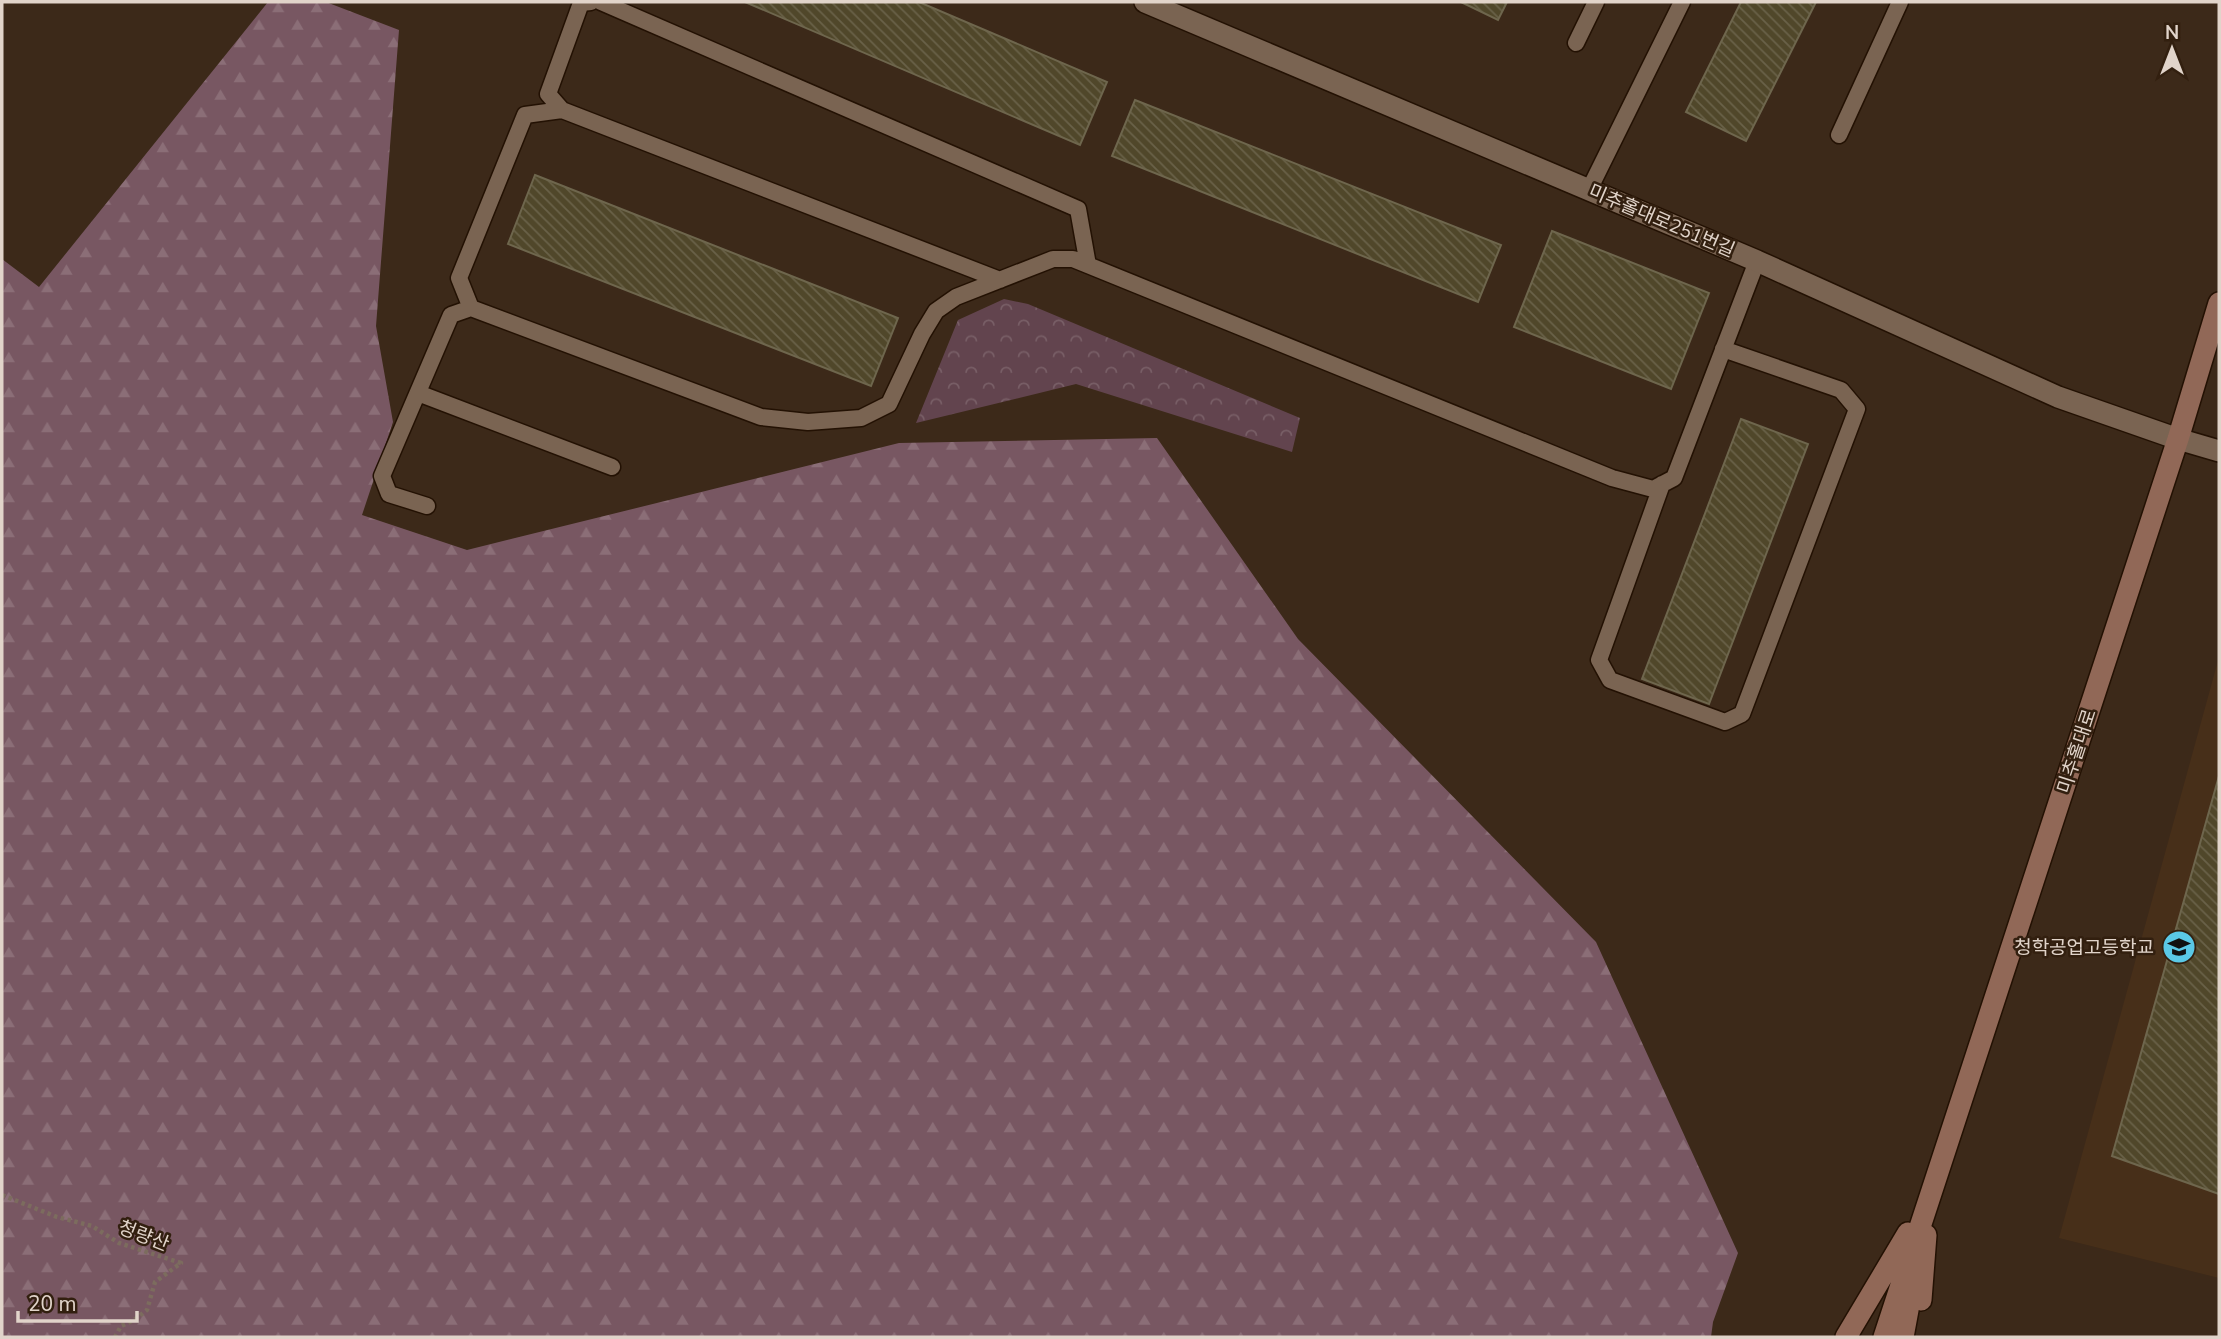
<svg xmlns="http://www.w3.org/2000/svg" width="2221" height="1339" font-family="'Nunito Sans','Noto Sans KR',sans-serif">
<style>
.built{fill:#472f19}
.forest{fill:url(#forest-firs)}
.park{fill:url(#park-crowns)}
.building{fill:url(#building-back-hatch);stroke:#6e664d;stroke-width:2}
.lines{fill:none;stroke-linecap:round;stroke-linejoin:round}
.service-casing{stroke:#231103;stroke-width:19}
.tertiary-casing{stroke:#231103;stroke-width:24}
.secondary-casing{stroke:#231103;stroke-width:24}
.path{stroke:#7c6c5e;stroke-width:4.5;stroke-dasharray:3.5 3.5;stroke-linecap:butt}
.service{stroke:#7a6452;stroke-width:16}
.tertiary{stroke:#7a6452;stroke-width:21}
.secondary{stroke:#916857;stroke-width:21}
.labels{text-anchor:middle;stroke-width:5;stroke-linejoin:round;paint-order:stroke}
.street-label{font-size:19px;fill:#e1d4ca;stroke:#321f0f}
.poi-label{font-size:19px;fill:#e1d4ca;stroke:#321f0f;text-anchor:end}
</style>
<defs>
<pattern id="forest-firs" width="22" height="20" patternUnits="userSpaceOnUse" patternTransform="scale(1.75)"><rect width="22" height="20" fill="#785762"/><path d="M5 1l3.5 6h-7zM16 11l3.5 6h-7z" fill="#8b6e77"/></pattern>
<pattern id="park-crowns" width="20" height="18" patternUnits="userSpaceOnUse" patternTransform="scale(1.75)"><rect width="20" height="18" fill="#62444e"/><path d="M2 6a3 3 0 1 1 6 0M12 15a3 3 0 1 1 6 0" fill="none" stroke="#785e66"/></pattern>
<pattern id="building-back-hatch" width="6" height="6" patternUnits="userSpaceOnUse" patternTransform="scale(1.75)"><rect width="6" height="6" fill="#50472a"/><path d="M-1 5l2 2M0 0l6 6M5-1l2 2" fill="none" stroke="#696148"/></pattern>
</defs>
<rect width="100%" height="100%" fill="#3c2919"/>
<path class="built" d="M2219 657V1278L2059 1238Z"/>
<path class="forest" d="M268 2H326L399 30 376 326 393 422 362 515 467 550 899 443 1157 438 1298 639 1596 942 1738 1253 1713 1322 1711 1337H2V259L39 287Z"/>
<path class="park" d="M1004 299 1028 304 1300 418 1292 452 1076 384 916 423 958 320Z"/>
<path class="building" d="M745 2H919L1107 82 1080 145Z
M1461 2H1507L1498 20Z
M1741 2H1816L1746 141 1686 112Z
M1135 100 1501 245 1478 302 1112 156Z
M535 175 898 318 871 386 508 244Z
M1552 231 1709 293 1671 389 1514 327Z
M1741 419 1808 444 1709 704 1642 679Z
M2219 776V1194L2112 1156Z"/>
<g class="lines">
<defs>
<path id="service" d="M591 2 581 3 548 94 562 110 1000 280
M601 2 1078 209 1088 265
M1576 43 1596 2
M1839 135 1900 2
M1589 190 1682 2
M471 308 459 278 525 115 562 110
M418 393 612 467
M1662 484 1599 660 1610 680 1725 722 1742 714 1857 409 1841 390 1723 349
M427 506 389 494 382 476 451 315 471 308 761 417 808 422 861 418 889 404 922 334 936 311 956 297 1053 259H1073L1612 478 1653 489 1674 478 1757 261"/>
<path id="tertiary" d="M1145 2 1757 261 2058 397 2178 439 2219 451"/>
<path id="secondary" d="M1921 1300 1926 1235
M1846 1337 1908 1233
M1884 1337 2178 439 2219 303
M1903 1337 1913 1283"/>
</defs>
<use href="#service" class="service-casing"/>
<use href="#tertiary" class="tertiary-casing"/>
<use href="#secondary" class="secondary-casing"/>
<path class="path" d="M2 1195 57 1217 92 1226 119 1243 181 1263 155 1282 147 1310 134 1320 121 1326 115 1337"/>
<use href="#service" class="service"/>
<use href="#tertiary" class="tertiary"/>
<use href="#secondary" class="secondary"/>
</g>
<defs>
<symbol id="school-disc" viewBox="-11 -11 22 22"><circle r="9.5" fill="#5ac8e6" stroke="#321f0f"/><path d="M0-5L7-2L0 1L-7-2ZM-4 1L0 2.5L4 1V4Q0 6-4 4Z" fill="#111"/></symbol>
</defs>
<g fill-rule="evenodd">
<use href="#school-disc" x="2160" y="928" width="38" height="38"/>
</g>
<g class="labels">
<g class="street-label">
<text transform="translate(1662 220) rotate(23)" y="7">미추홀대로251번길</text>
<text transform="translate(2076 751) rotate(-72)" y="7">미추홀대로</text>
<text transform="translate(144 1235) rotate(21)" y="7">청량산</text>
</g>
<g class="poi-label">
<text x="2154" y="954">청학공업고등학교</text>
</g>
</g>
<rect width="2221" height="1339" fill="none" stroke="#e1d4ca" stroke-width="7"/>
<g transform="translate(2172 49)" stroke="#321f0f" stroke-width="5" paint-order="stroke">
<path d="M0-5L12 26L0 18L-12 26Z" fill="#e1d4ca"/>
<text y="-10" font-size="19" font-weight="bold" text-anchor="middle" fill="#e1d4ca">N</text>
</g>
<path d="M18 1311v10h119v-10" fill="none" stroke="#e1d4ca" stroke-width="3.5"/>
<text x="28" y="1311" font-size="21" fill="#e1d4ca" stroke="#321f0f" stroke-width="5" paint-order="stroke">20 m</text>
</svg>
